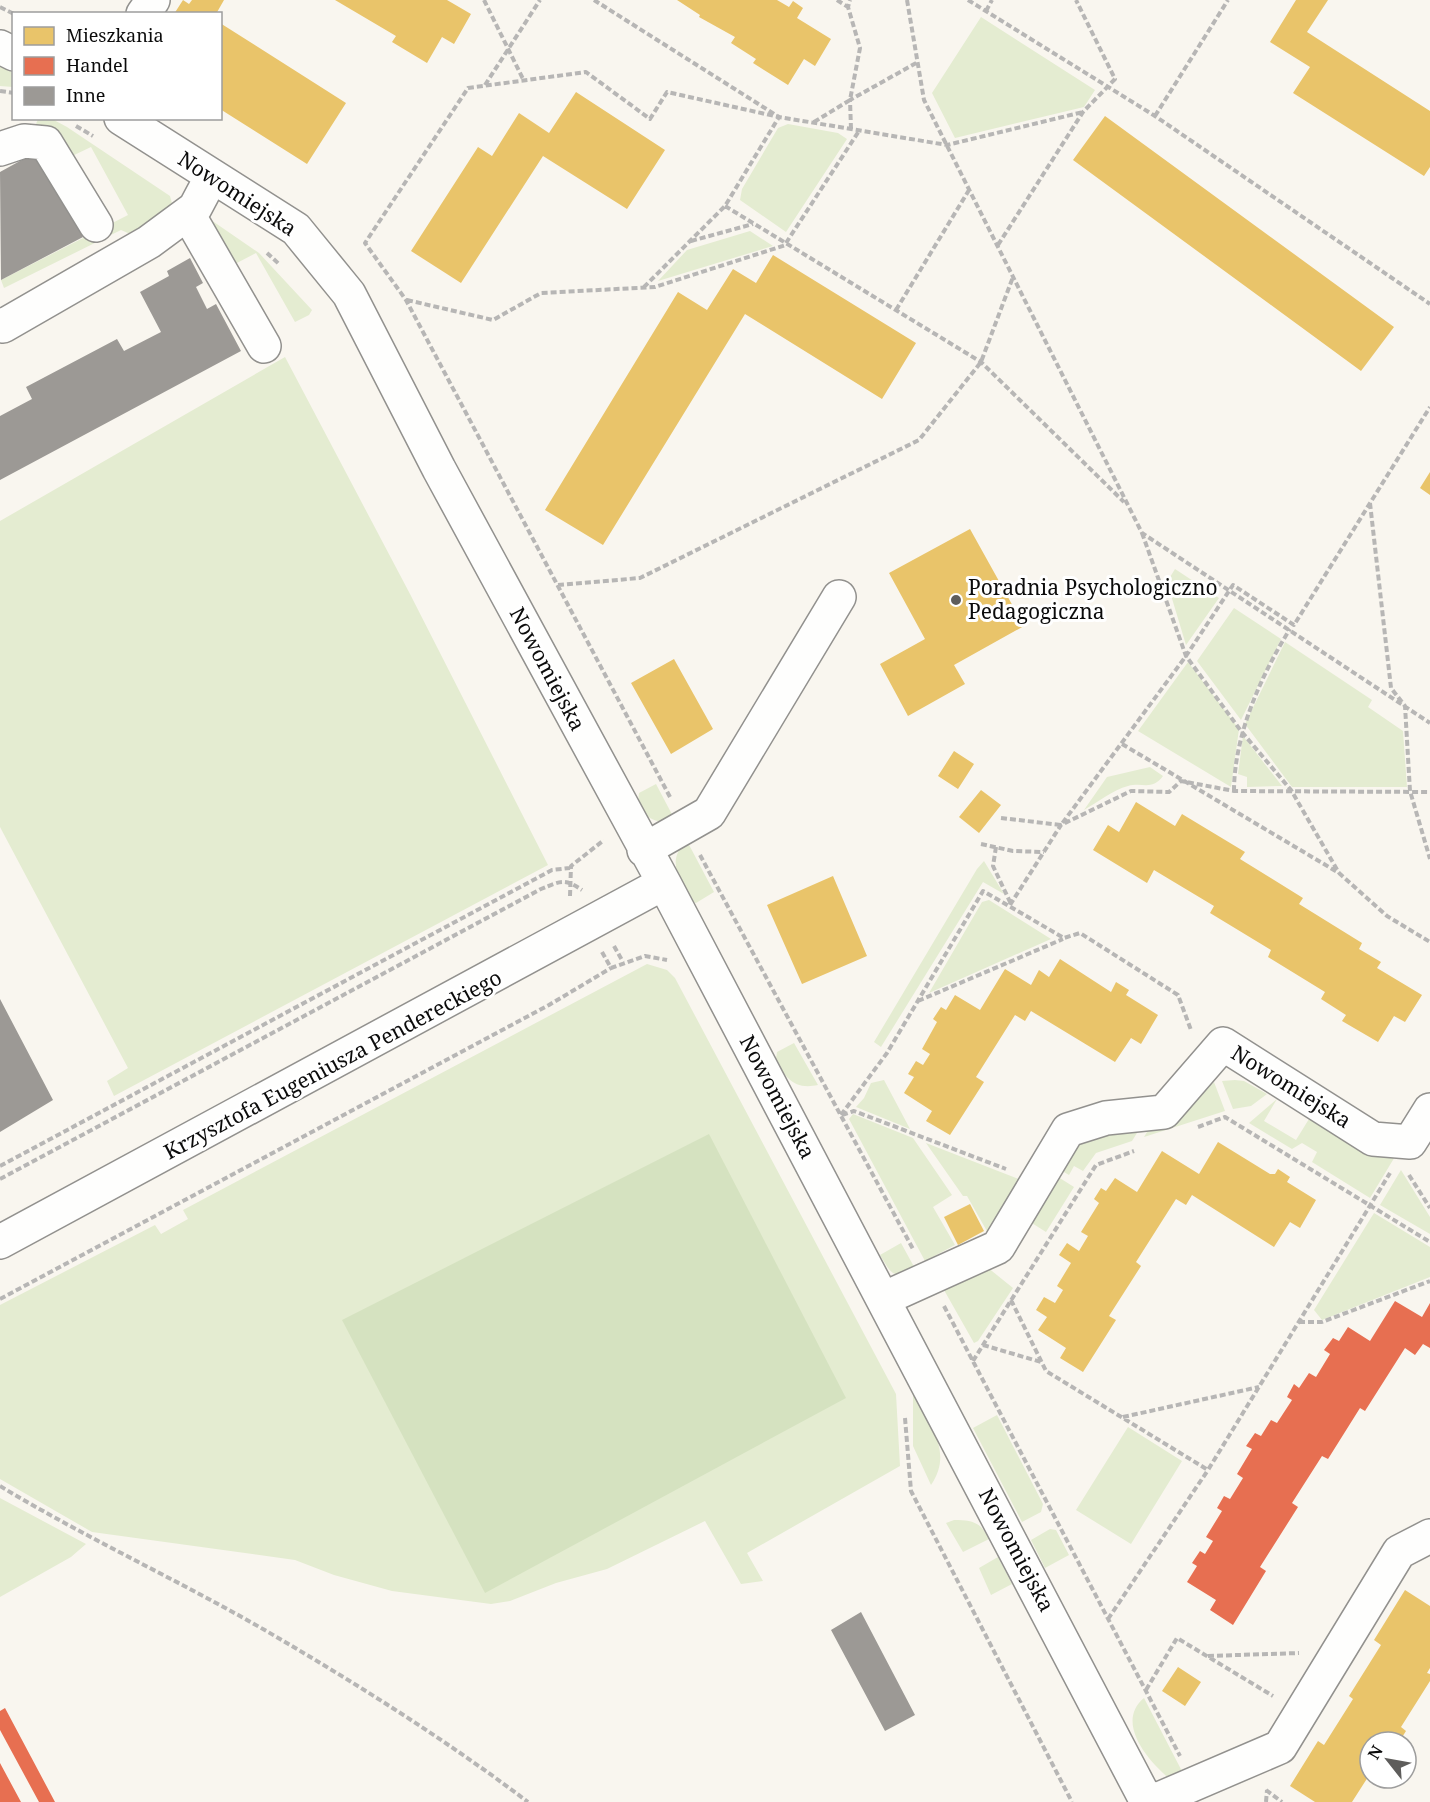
<svg xmlns="http://www.w3.org/2000/svg" width="1430" height="1802" font-family="'Noto Serif',serif">
<style>
.green{fill:#e4ecd1}
.forest{fill:#d5e2c0}
.homes{fill:#e9c46a}
.shops{fill:#e76f51}
.building{fill:#9c9995}
.lines{fill:none;stroke-linecap:round;stroke-linejoin:round}
.minor-casing{stroke:#92918e;stroke-width:36}
.path{stroke:#b7b6b5;stroke-width:4;stroke-dasharray:6 3;stroke-linecap:butt}
.minor{stroke:#fefefd;stroke-width:33}
.poi-dot{fill:#5e5d5b;stroke:#fff;stroke-width:2}
.labels{text-anchor:middle;stroke-width:6;stroke-linejoin:round;paint-order:stroke}
.street-label{font-size:21px;fill:#0b0b0b;stroke:#fff}
.poi-label{font-size:21px;fill:#0b0b0b;stroke:#fff;text-anchor:start}
</style>
<rect width="100%" height="100%" fill="#f9f6ef"/>
<path class="green" d="M981 17 1095 90 1084 107 955 138 932 93Z
M0 66 13 73V87L0 86Z
M38 119H52L67 127 170 196 173 207 137 237 121 230 4 288 1 280 128 215 91 147 70 157 34 129Z
M788 124 838 133 847 139 786 232 740 200 742 189 778 128Z
M211 220 259 253 312 310 309 315 295 322 256 253 235 264Z
M750 231 773 246 658 281 687 250Z
M285 357 410 594 548 865 114 1096 107 1081 128 1068 0 827V521Z
M1175 569 1219 598 1186 645 1167 582Z
M1234 608 1281 639 1241 720 1197 661Z
M1285 642 1372 700 1368 707 1403 731 1407 787H1292L1245 724Z
M1188 662 1239 729 1231 787 1138 731Z
M1243 736 1282 786 1247 787V777L1238 774Z
M1150 767 1163 776C1152 791 1143 782 1128 786 1113 790 1098 802 1084 810L1107 777Z
M656 784 676 822C657 825 635 816 639 793Z
M687 841 714 892 696 903 691 901C680 880 665 860 687 841Z
M984 861 1004 894 983 882 881 1047 874 1042 977 869Z
M989 900 1051 939 929 993 982 902Z
M647 964 667 970 675 978 896 1394 900 1466 747 1553 763 1581 741 1584 705 1521 607 1569 556 1583 510 1601 491 1604 392 1591 334 1575 295 1560 92 1532 0 1479V1305L155 1225 161 1234 188 1219 183 1210Z
M794 1043 818 1085C794 1090 785 1078 776 1059L777 1052Z
M884 1080 910 1129 856 1107 864 1098 871 1083Z
M1235 1080 1244 1081 1267 1094 1251 1106 1233 1109 1222 1081Z
M1214 1082 1225 1111 1144 1137 1147 1132C1177 1123 1193 1104 1214 1082Z
M1277 1099 1264 1121 1296 1140 1309 1119 1369 1156 1375 1147 1399 1150 1370 1198 1312 1162 1317 1152 1302 1143 1292 1149 1249 1123Z
M853 1114 913 1138 952 1195 933 1207 955 1245 925 1261 849 1119Z
M1137 1133 1132 1141 1096 1153 1083 1171 1074 1166 1069 1175 1059 1169 1078 1142 1100 1134Z
M926 1143 1021 1180 988 1233 967 1196H963Z
M1401 1170 1430 1217V1234L1380 1205Z
M1055 1175 1074 1187 1046 1232 1027 1220Z
M1374 1213 1430 1247V1277L1322 1320 1314 1310Z
M901 1243 918 1274C892 1276 893 1277 880 1255Z
M987 1267 1013 1288 978 1341 974 1343 944 1290Z
M913 1393C929 1425 954 1451 931 1485L913 1446Z
M997 1415 1043 1504 1041 1512 1022 1522 973 1428Z
M1128 1427 1182 1461 1131 1544 1076 1510Z
M0 1498 86 1544 71 1557 0 1597Z
M954 1520C972 1520 981 1522 989 1539L963 1552 946 1523Z
M1050 1529 1056 1530 1069 1555 1045 1568 1031 1540Z
M998 1557 1012 1584 991 1595 979 1568Z
M1144 1698 1185 1777 1171 1780C1150 1763 1114 1723 1144 1698Z"/>
<path class="forest" d="M709 1134 846 1398 485 1593 342 1320Z"/>
<path class="homes" d="M183 0 189 4 192 0H224L216 14H174Z
M335 0H447L471 14 454 44 442 37 427 63 392 42 396 36Z
M677 0H777L789 7 793 1 803 8 797 18 831 39 815 66 804 59 788 85 753 63 756 59 731 43 735 37 699 17 700 15Z
M1296 0H1328L1307 32 1430 111V167L1424 176 1293 93 1310 67 1270 42Z
M220 23 346 103 307 164 220 109Z
M576 92 665 150 627 209 543 156 461 283 411 251 478 147 492 156 519 113 549 133Z
M1105 116 1394 327 1361 371 1073 160Z
M773 255 916 343 882 399 745 314 603 545 545 510 678 292 707 310 733 269 756 283Z
M1430 472V495L1420 488Z
M970 529 1024 626 954 665 965 684 908 716 880 664 925 639 889 573Z
M674 659 713 729 671 754 631 683Z
M954 751 974 764 958 789 938 776Z
M981 790 1001 805 979 833 959 817Z
M1136 802 1175 826 1182 814 1245 852 1240 859 1303 898 1299 904 1362 943 1359 949 1381 962 1377 968 1422 995 1405 1022 1394 1016 1378 1042 1342 1021 1346 1015 1321 999 1325 992 1268 957 1271 950 1210 913 1214 906 1154 870 1147 883 1093 850 1108 825 1119 832Z
M833 876 867 956 802 984 767 905Z
M1060 959 1111 992 1116 982 1129 990 1126 995 1158 1015 1141 1044 1131 1038 1115 1062 1031 1011 1025 1021 1015 1015 976 1077 984 1082 950 1135 926 1121 932 1111 904 1093 914 1077 908 1074 916 1061 923 1065 930 1054 922 1049 937 1022 933 1019 941 1007 946 1010 955 995 980 1010 1005 969 1031 985 1039 970 1049 977Z
M1218 1142 1270 1174H1275L1278 1169 1290 1177 1287 1182 1316 1200 1300 1228 1290 1222 1274 1247 1192 1195 1186 1205 1176 1199 1136 1262 1141 1266 1109 1316 1116 1320 1083 1372 1060 1358 1066 1348 1038 1330 1047 1317 1036 1310 1044 1297 1055 1303 1063 1290 1057 1286 1071 1263 1059 1255 1067 1243 1079 1251 1088 1236 1081 1232 1099 1203 1094 1199 1101 1188 1106 1191 1115 1178 1137 1192 1162 1151 1199 1174Z
M970 1204 984 1231 958 1245 944 1217Z
M1405 1590 1430 1606V1668L1427 1673 1430 1674V1681L1401 1727 1406 1731 1399 1742H1370V1778H1376L1374 1781 1368 1777 1352 1802H1315L1290 1786 1318 1741 1324 1745 1353 1699 1349 1696 1381 1645 1374 1640Z
M1178 1667 1201 1682 1185 1706 1162 1691Z"/>
<path class="shops" d="M1395 1301 1422 1317 1430 1303V1348L1423 1344 1415 1355 1405 1348 1365 1411 1360 1408 1328 1459 1322 1456 1292 1503 1298 1507 1260 1567 1266 1571 1233 1625 1210 1610 1216 1600 1187 1582 1197 1566 1192 1563 1200 1551 1205 1554 1213 1541 1206 1537 1222 1511 1217 1508 1224 1496 1230 1499 1243 1478 1237 1474 1252 1449 1246 1446 1255 1433 1261 1436 1271 1420 1277 1423 1292 1400 1287 1397 1294 1384 1299 1388 1309 1373 1316 1377 1330 1354 1324 1350 1333 1338 1339 1341 1348 1327 1370 1341Z
M5 1708 55 1802H39L0 1730V1711Z
M0 1763 21 1802H0Z"/>
<path class="building" d="M38 151 83 237 1 280 0 172Z
M190 258 203 283 196 287 207 309 216 304 241 351 0 480V416L32 399 26 387 117 339 124 351 161 332 140 292 169 276 167 271Z
M0 999 53 1100 0 1132Z
M861 1612 915 1715 885 1731 831 1630Z"/>
<g class="lines">
<defs>
<path id="minor" d="M143 14 153 0
M0 47 14 54
M121 118 296 229 349 294 439 469 664 883 1147 1802
M0 149 24 141 46 143 96 225
M188 214 264 346
M0 325 3 326 149 242 195 208 212 176
M644 850 709 813 839 597
M0 1242 664 883
M883 1299 998 1247 1068 1130 1106 1118 1164 1112 1223 1044 1373 1139 1410 1142 1430 1110
M1152 1802 1280 1747 1399 1552 1430 1536"/>
</defs>
<use href="#minor" class="minor-casing"/>
<path class="path" d="M484 0 524 81
M594 0 779 117 725 206 644 287
M837 0 848 7
M907 0 924 100 1142 533 1430 723
M968 0 1155 116 1430 304
M0 7 14 14
M986 11 992 0
M485 85 540 0
M0 91 14 93
M1155 116 1228 0
M814 122 850 100 860 48 848 7 850 0
M76 126 93 136
M851 129 850 100 918 62
M725 206 981 362 1124 502
M691 241 753 224
M786 243 859 131
M998 245 1083 112 1115 79 1076 0
M267 253 279 264
M407 300 493 320 541 293 655 287 789 244
M896 310 969 190
M1370 503 1391 688 1405 706 1410 791 1430 859
M1142 533 1186 656 1241 731 1291 790 1339 873
M558 585 640 578 919 440 981 362 1013 277
M1122 744 1339 873 1387 916 1430 942
M1234 791C1234 736 1261 675 1290 629
M670 797 406 300 365 243 468 88 586 72 650 119 667 92 779 117 947 145 1083 112
M1001 818 1061 825 1186 656 1233 585 1294 625 1430 407
M981 844 1013 851 1044 852
M996 847 993 866 1011 904
M700 855 913 1249
M570 896 571 866 604 840
M1010 905 1061 825 1131 791 1169 792 1181 781 1234 791 1430 792
M614 946 623 962
M602 952 611 968 645 956 667 960
M918 1001 1063 939
M841 1115 887 1053 983 891 1064 938 1080 933 1178 995 1191 1030
M842 1115 854 1111 1006 1169
M1198 1127 1225 1117 1430 1242
M0 1166 552 870 570 868
M1409 1175 1430 1208
M0 1179 541 889C561 881 564 878 582 890
M0 1299 549 1005 611 968
M1011 1300 1046 1371 1208 1470 1390 1173
M944 1306 1180 1756
M1299 1322H1322L1430 1281
M983 1345 1041 1362
M973 1361 1096 1165 1134 1151
M1123 1417 1259 1387
M905 1418 911 1491 1072 1802
M0 1486C91 1541 189 1585 280 1639 365 1689 450 1743 528 1802
M1108 1619 1208 1470
M1208 1656 1299 1653
M1146 1690 1177 1638 1273 1696
M1266 1790 1282 1802
M1266 1802 1267 1790"/>
<use href="#minor" class="minor"/>
</g>
<circle class="poi-dot" cx="956" cy="600" r="6"/>
<g class="labels">
<g class="street-label">
<text transform="translate(237 194) rotate(33)" y="7">Nowomiejska</text>
<text transform="translate(547 669) rotate(62)" y="7">Nowomiejska</text>
<text transform="translate(333 1065) rotate(-28)" y="7">Krzysztofa Eugeniusza Pendereckiego</text>
<text transform="translate(1291 1087) rotate(32)" y="7">Nowomiejska</text>
<text transform="translate(777 1097) rotate(62)" y="7">Nowomiejska</text>
<text transform="translate(1016 1550) rotate(62)" y="7">Nowomiejska</text>
</g>
<g class="poi-label">
<text x="968" y="595">Poradnia Psychologiczno<tspan x="968" dy="24">Pedagogiczna</tspan></text>
</g>
</g>
<rect x="12" y="12" width="210" height="108" fill="#ffffff" stroke="#9d9d9d" stroke-width="1.5"/>
<rect x="24" y="27" width="30" height="18" fill="#e9c46a" stroke="#9d9d9d" stroke-width="1.5"/>
<text x="66" y="42" font-size="18" fill="#0b0b0b">Mieszkania</text>
<rect x="24" y="57" width="30" height="18" fill="#e76f51" stroke="#9d9d9d" stroke-width="1.5"/>
<text x="66" y="72" font-size="18" fill="#0b0b0b">Handel</text>
<rect x="24" y="87" width="30" height="18" fill="#9c9995" stroke="#9d9d9d" stroke-width="1.5"/>
<text x="66" y="102" font-size="18" fill="#0b0b0b">Inne</text>
<g transform="translate(1388 1760) rotate(301)"><circle r="28" fill="#ffffff" stroke="#9d9d9d" stroke-width="1.5"/>
<path d="M0-4.5L10 22L0 15L-10 22Z" fill="#5e5d5b"/>
<text y="-9" font-size="16" font-weight="bold" text-anchor="middle" fill="#0b0b0b">N</text>
</g>
</svg>
